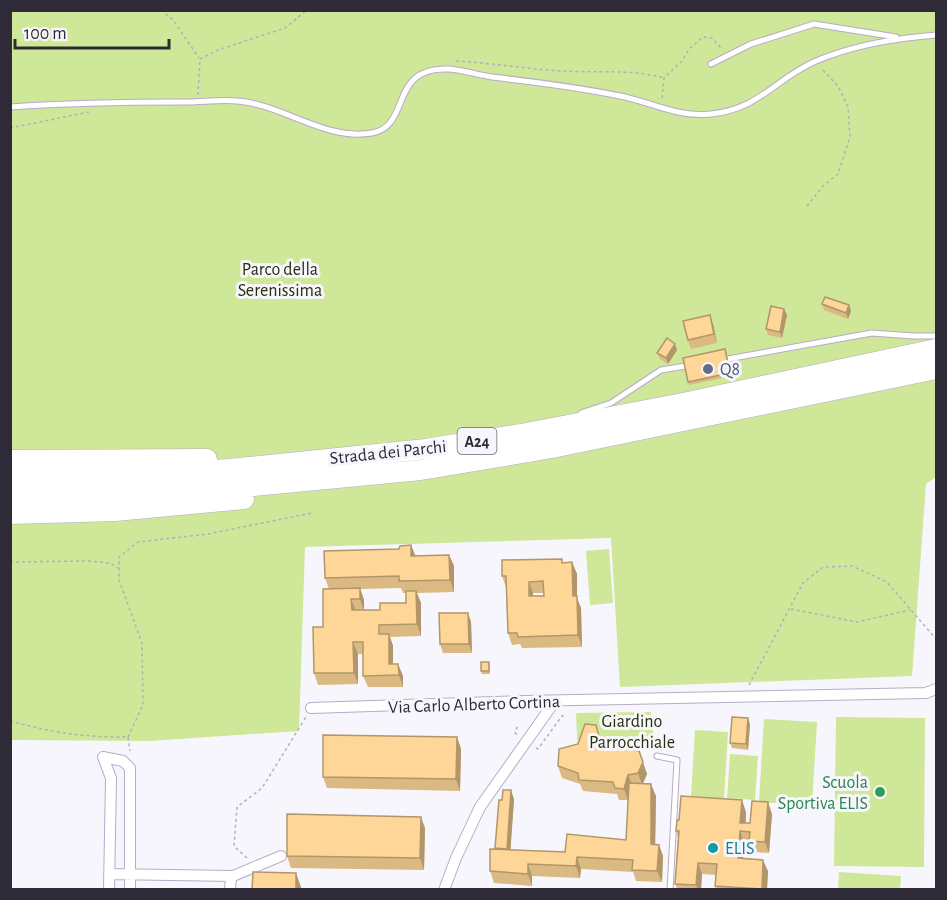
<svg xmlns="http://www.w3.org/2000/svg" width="947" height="900" font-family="'Alegreya Sans',sans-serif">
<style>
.green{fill:#cee798}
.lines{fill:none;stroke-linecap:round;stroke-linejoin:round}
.lane-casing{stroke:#b7abca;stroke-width:7}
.street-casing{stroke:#b7abca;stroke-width:12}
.highway-casing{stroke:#b7abca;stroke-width:21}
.path{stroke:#b3b0b9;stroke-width:1.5;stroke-dasharray:3 3;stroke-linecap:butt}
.lane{stroke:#fff;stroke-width:5}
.street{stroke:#fff;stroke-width:10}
.highway{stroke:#fff;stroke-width:20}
.wall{fill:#dab983;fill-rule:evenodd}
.shaded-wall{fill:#b2966a}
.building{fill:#fed798;stroke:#b2966a;stroke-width:1.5;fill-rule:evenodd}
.service-dot{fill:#5c6f8a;stroke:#f8f6fd;stroke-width:2}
.leisure-dot{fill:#2e9e5b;stroke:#f8f6fd;stroke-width:2}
.culture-dot{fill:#0f9aa8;stroke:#f8f6fd;stroke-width:2}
.labels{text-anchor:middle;stroke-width:6;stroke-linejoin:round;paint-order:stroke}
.shield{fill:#f8f6fd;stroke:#6b6772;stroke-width:1.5}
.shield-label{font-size:16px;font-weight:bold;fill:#2f2a37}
.park-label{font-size:18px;fill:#27300c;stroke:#f8f6fd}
.service-label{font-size:18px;fill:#4e5e75;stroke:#f8f6fd;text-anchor:start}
.street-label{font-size:18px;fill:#2f2a37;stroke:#f8f6fd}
.leisure-label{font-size:18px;fill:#27864d;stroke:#f8f6fd;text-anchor:end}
.culture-label{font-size:18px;fill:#0d838f;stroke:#f8f6fd;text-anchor:start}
</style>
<rect width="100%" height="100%" fill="#f8f6fd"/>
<path class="green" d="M11 11H936V477L926 484 912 676 620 687 611 538 305 547 299 731 149 741 11 740Z
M609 549 613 603 590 605 586 551Z
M651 712 655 749 578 757 576 713Z
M836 717 925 718 924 867 834 866Z
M764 719 817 722 812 805 759 802Z
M695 730 728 732 724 799 691 796Z
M730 754 758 756 755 800 727 798Z
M839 872 901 876 900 889H838Z"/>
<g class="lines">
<defs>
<path id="lane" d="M711 64 751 44 814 24 896 37
M10 107C68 103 126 102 184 102 202 102 221 99 238 101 284 105 325 141 372 133 412 126 388 66 449 69 463 70 478 75 492 77 535 82 578 87 620 96 651 102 679 118 711 114 760 109 776 78 816 61 851 46 898 38 936 35
M722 360 872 333 913 336H936
M581 413 611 403 661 370 692 365
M657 756 677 760 670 890"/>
<path id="street" d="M311 708 525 701 926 693 936 689
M103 757 123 761 130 768V890
M103 757 111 778 109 890
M109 874 233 876 281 856
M230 890 231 876
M444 890 456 858 480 807 555 701"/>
<path id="highway" d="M10 460 207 459
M10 478 113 477 229 469 426 449 521 434 683 403 936 349
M10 496 253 486 421 470 552 448 936 369
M10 514 115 511 244 499"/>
</defs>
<use href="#lane" class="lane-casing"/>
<use href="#street" class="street-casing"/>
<use href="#highway" class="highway-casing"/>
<path class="path" d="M161 10 173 20 199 58
M456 61C492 63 527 69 563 71 595 73 633 69 664 78
M198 95 200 59 218 50 285 28 307 10
M662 98 664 78 682 61 689 49 703 37 712 38 721 48
M10 128 89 112
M807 206 823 186 838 174 850 137 848 107 838 86 822 69
M10 562 88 561 110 563 118 568
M791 609 857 622 910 610
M749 685 803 583 823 567 852 566 887 582 936 639
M10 721C50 732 87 738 128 737L130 751
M517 734 515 733 518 725
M128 737 143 705 142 643 119 580V557L138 542 208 534 312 513
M536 748 538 749 562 716 566 715
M247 858 234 846 237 807 262 788 306 717"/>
<use href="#lane" class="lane"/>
<use href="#street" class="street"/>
<use href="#highway" class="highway"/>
</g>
<path class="wall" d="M822 304 849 305 851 311 848 319 824 310Z
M787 315 782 338 768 335 766 329Z
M713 324 717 343 691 349 688 340Z
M677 350 668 364 660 359 657 353Z
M726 352 731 376 689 385 688 382Z
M411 545 415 556 449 555 454 566V592L417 593 421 603V636L390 637 393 646V664H398L403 676V687H368L363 676V654H358V684L318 685 314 673 323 627 329 589 325 578 399 549ZM401 588 403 593H406V603L380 610H364V600L360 589Z
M572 562 577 574V598L581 608 582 647 522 648 520 644 512 645 508 633 506 587 502 576 563 563ZM533 593H544V596H533Z
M468 613 471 622 472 653H443L440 644Z
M489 662 490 665V674H482L481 671Z
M750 724 748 750 732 748 730 743Z
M596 725 600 737 631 749 639 751 647 774 643 784 656 796 655 844 659 845 663 856 662 882 636 881 633 872 581 869 580 878 532 876V886L494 883 490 871 495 849 514 799 510 850 565 852 626 840 628 800H619L617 794 583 791 580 784 562 778 558 766Z
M457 737 461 749 460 791 327 788 323 777Z
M746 812V823H750L772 814 769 853 754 852 750 844 744 843 743 858 768 871 767 890H716L715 886 716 875 702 874 701 890H678L675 884 678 838 676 831Z
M425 828 424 870 291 868 287 856Z"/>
<path class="shaded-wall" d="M849 305 851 311 848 319 846 313Z
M784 309 787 315 782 338 780 332Z
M710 315 713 324 717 343 714 334Z
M675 344 677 350 668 364 666 358Z
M411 545 416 557 411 556Z
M449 555 454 566V592L450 580Z
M572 562 577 574V598L581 608 582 647 578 635 573 596Z
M529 582 533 593V608L529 596Z
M360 588 364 600V611L360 599Z
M416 591 421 603V636L417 624Z
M351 599 356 611 352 610Z
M468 613 471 622 472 653 469 644Z
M389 634 393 646V676L389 664Z
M353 642 358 654V684L354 673Z
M398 664 403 676V687L399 675Z
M748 718 750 724 748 750 746 744Z
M457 737 461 749 460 791 456 779Z
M639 751 647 774 642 785 638 773Z
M628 775 633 787 628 800 624 789Z
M651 784 656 796 655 856 651 844Z
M511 790 514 799 510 858 507 849Z
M742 800 746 812 745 832 740 823Z
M768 802 772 814 769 853 765 842Z
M421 817 425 828 424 870 420 858Z
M740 831 744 843 742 870 738 858Z
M659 845 663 856 662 882 657 871Z
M577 857 581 869 580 878 576 866Z
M763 860 768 871 767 890H762Z
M698 863 702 874 701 890H698L696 885Z
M528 864 532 876V886L528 874Z
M296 873 302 890H296Z"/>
<path class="building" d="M825 297 849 305 846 313 822 304Z
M771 306 784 309 780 332 766 329Z
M710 315 714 334 688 340 683 321Z
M667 338 675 344 666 358 657 353Z
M725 349 730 373 688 382 683 358Z
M411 545V556L449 555 450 580 399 581V576L325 578 324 551 399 549 400 546Z
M562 559V563L572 562 573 596H577L578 635 518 637 517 633H508L506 576H502V560ZM543 581 544 596H529V582Z
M360 588V599H351L352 610H380V603H406V591H416L417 624 379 625V634H389V664H398L399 675 363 676V642H353L354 673H314L313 627H323V589Z
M439 613H468L469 644H440Z
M481 662H489V671H481Z
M732 717 748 718 746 744 730 743Z
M585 724 596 725 599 737 628 739 631 749 639 751 643 762 638 773 628 775 624 789 615 788 613 782 579 780 578 773 558 766 559 749 578 744Z
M323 735 457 737 456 779 323 777Z
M629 783 651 784V844L659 845 657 871 632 870 633 860 577 857 576 866 528 864V874L490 871V849L565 852 567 834 626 840Z
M503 790H511L507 849 495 848 499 800H502Z
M681 796 742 800 740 823H750L752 801 768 802 765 842 749 841 750 832 740 831 738 858 763 860 762 889 715 886 717 864 698 863 696 885 675 884 679 831H676L677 820H679Z
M287 814 421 817 420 858 287 856Z
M253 872 296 873V890H252Z"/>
<circle class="service-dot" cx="708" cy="369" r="6"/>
<circle class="leisure-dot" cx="880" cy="792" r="6"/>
<circle class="culture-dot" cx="713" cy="848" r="6"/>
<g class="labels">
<rect class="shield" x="457.5" y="428" width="39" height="26" rx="4.5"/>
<g class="shield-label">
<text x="477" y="447">A24</text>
</g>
<g class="park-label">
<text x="280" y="275">Parco della<tspan x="280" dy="21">Serenissima</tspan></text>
<text x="632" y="727">Giardino<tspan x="632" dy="21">Parrocchiale</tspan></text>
</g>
<g class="service-label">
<text x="720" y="375">Q8</text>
</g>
<g class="street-label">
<text transform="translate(388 452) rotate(-6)" y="6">Strada dei Parchi</text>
<text transform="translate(474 704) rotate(-2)" y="6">Via Carlo Alberto Cortina</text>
</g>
<g class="leisure-label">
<text x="868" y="788">Scuola<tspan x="868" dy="21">Sportiva ELIS</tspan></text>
</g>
<g class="culture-label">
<text x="725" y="854">ELIS</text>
</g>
</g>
<rect width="947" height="900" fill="none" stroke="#2f2a37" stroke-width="24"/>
<path d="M15 39v9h154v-9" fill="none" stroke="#2f2a37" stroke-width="3"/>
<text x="24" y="39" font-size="18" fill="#2f2a37" stroke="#f8f6fd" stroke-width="4.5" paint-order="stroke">100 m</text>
</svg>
